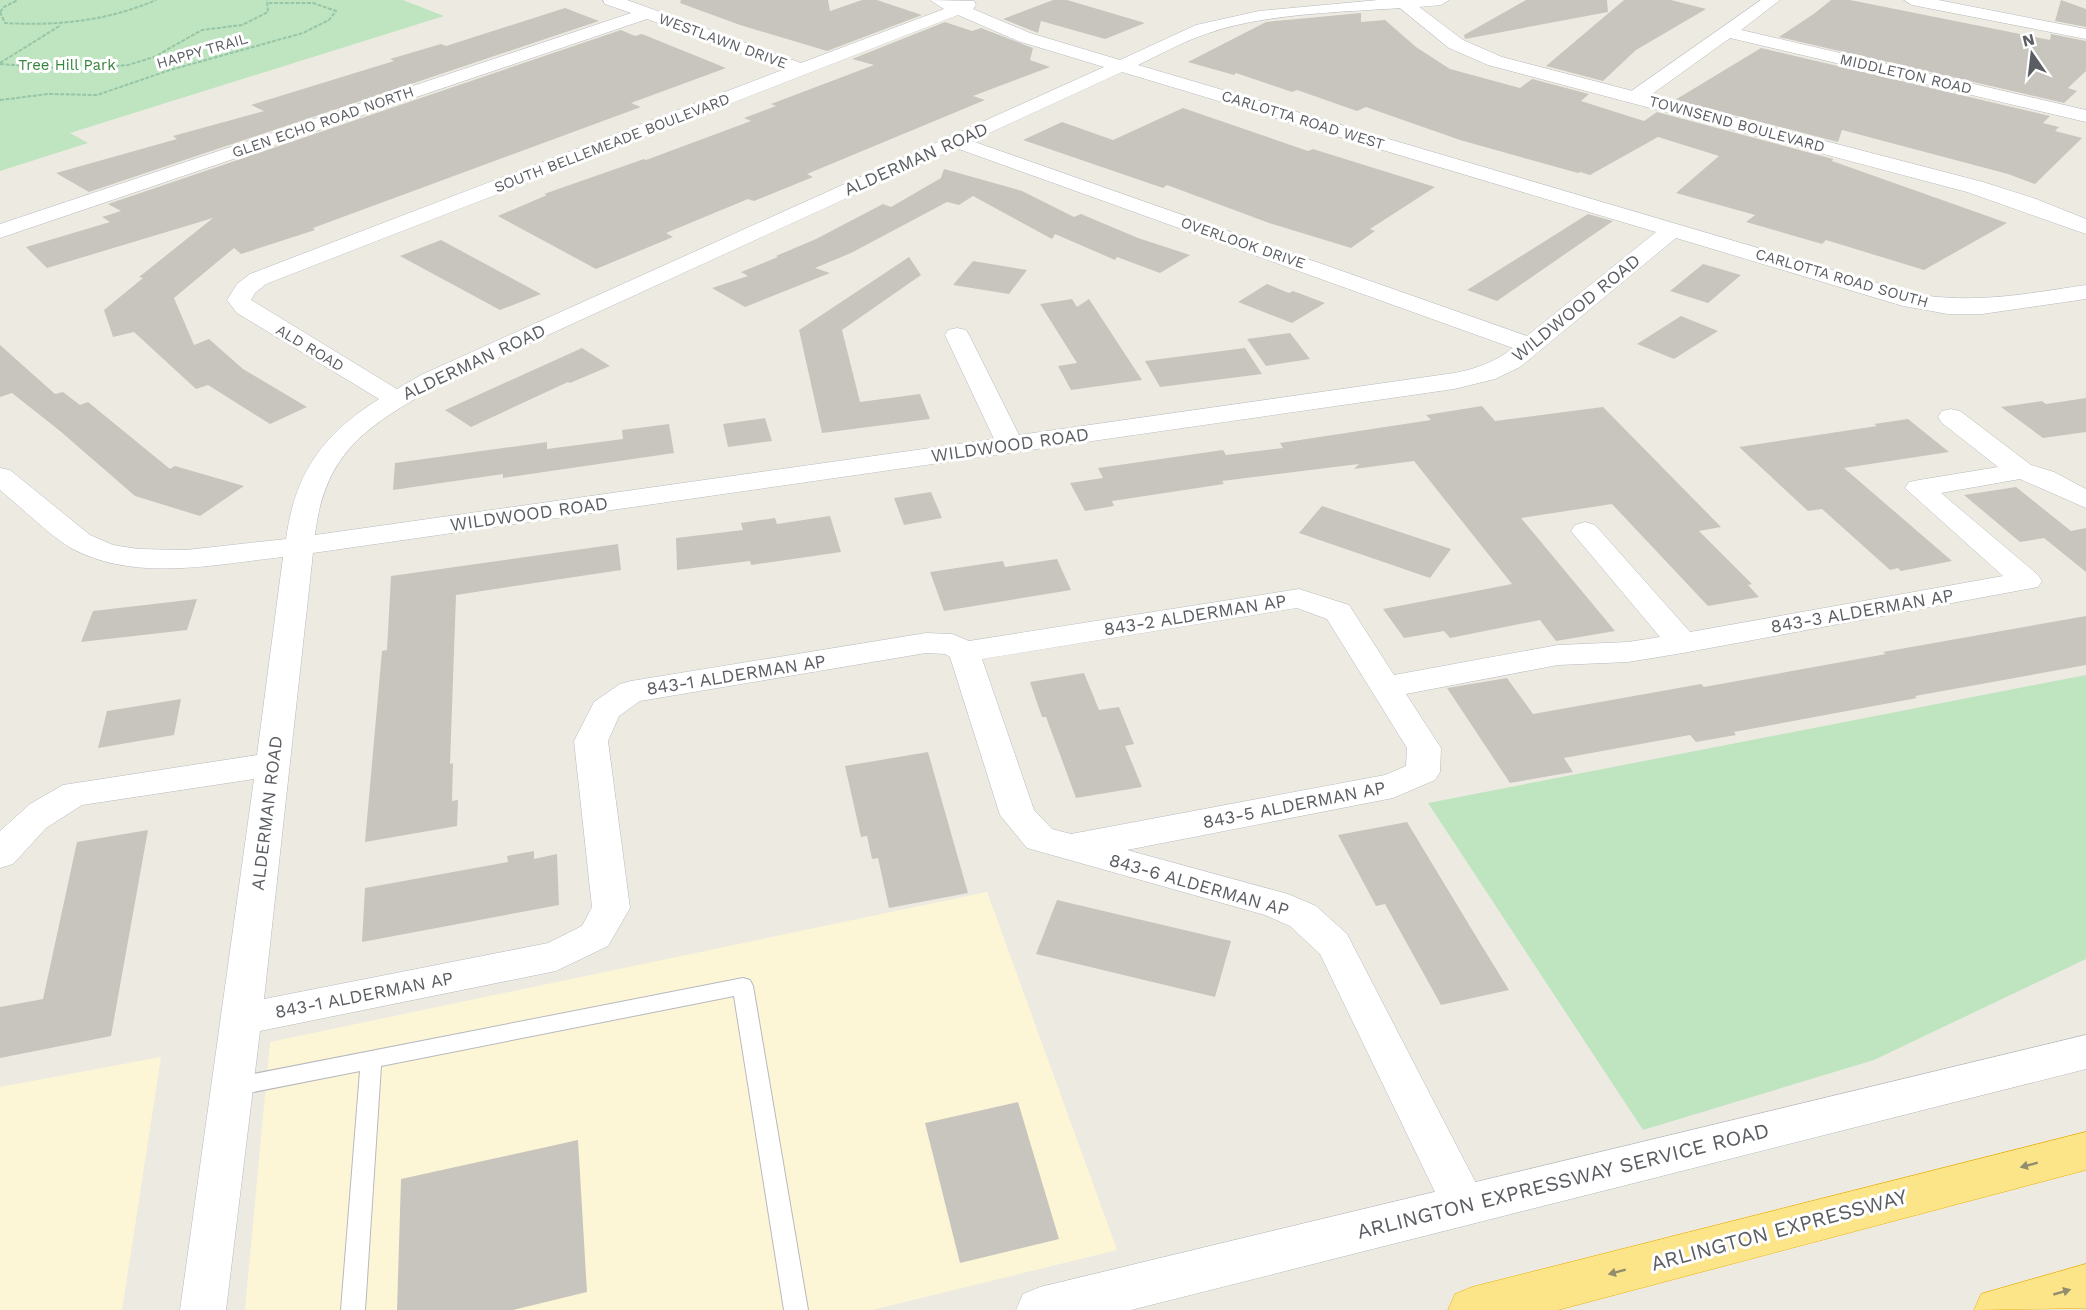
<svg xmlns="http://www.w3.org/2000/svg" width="2086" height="1310" font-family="'Work Sans',sans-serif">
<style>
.commercial{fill:#fdf6d6}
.green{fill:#bee5c0}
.building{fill:#c8c5bf}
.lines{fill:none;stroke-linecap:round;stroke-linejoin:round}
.service-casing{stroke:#b7b9be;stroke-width:2}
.minor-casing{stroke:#b7b9be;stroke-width:1}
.tertiary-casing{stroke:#b7b9be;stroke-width:1}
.motorway-casing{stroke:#ecb002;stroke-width:1}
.path{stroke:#97c5a7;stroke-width:2;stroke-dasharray:4 1.5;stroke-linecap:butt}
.service{fill:#fff;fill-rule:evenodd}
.minor{fill:#fff;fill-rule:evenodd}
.tertiary{fill:#fff;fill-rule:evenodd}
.motorway{fill:#fce589;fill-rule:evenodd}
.oneway{fill:#938d70}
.labels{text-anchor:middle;stroke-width:6;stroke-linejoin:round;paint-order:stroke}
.far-street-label{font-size:15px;fill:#5a5d62;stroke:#fff}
.far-park-label{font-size:15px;fill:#36853e;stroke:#fff}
.street-label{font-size:18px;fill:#5a5d62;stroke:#fff}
.near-street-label{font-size:21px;fill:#5a5d62;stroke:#fff}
</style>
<rect width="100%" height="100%" fill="#edebe1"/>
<path class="commercial" d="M987 892 1117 1250 872 1310H245L270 1042Z
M161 1057 122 1310H0V1087Z"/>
<path class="green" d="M0 0H403L444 16 70 133 88 143 0 171Z
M2086 675V959L1874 1060 1643 1130 1428 803Z"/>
<path class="building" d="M681 0H828L830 11 862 0H877L922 15 827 51 740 25 680 3Z
M1053 0H1067L1145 23 1105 39 1041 21 1038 33 1003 19Z
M1526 0H1607L1608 12 1465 39 1464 35Z
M1624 0H1671L1706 9 1636 50 1603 81 1546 66Z
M1831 0H1850L2050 40 2051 34 2086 41V71L2068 88 2077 91 2064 103 1779 37 1815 13Z
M2061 0 2086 9V27L2055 21Z
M565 8 599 21 89 192 56 173 177 139 173 136 264 111 251 105 394 61 390 59 441 44 446 46Z
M1361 13V22L1385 20 1416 47 1450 69 1520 88 1532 79 1589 94 1581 101 1644 121 1657 112 1833 159 1832 161 2007 223 1924 270 1826 240 1822 244 1746 222 1755 215 1676 193 1719 156 1658 137 1590 175 1580 172 1578 173 1460 140 1366 107 1357 111 1297 90 1292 92 1236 73 1234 75 1188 62 1266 22Z
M945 22 972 31 981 28 1033 48 1030 60 1050 67 973 96 985 100 807 174 813 177 754 201 748 199 666 233 673 237 596 269 498 216 547 195 544 194 644 159 646 160 751 121 744 118 776 106 771 104 874 65 852 59Z
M621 30 635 36 642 34 726 68 631 103 641 107 313 228 315 230 241 254 234 248 174 298 194 345 209 339 243 369 307 407 270 424 208 385 196 389 134 332 113 337 104 310 143 278 139 277 213 218 47 268 26 247 110 222 102 217 121 211 108 204Z
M1761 48 2050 116 2043 123 2059 127 2055 131 2082 138 2035 184 2008 174 1842 130 1838 142 1675 100Z
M1183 108 1308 151 1313 149 1435 187 1370 229 1375 231 1351 248 1269 223 1167 185 1163 188 1023 140 1062 122 1113 140Z
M944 169 1022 191 1074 217 1081 214 1138 238 1190 255 1160 273 1117 257 1115 260 1055 234 1052 239 973 196 959 205 947 202 851 253 815 268 830 273 745 307 712 288 748 276 741 272 778 257 776 256 816 239 883 204 891 207 941 178Z
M1588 214 1613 221 1497 301 1467 290Z
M441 240 541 294 500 310 400 256Z
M909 257 921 275 842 330 860 402 920 394 930 419 822 433 799 330Z
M973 261 1027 270 1009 294 953 285Z
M1703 264 1741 275 1708 303 1670 291Z
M1267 284 1289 293 1293 291 1325 303 1292 323 1238 302Z
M1072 299 1077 307 1089 299 1142 380 1071 390 1058 366 1077 363 1040 304Z
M1681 316 1718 331 1674 359 1637 344Z
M1290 333 1310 359 1266 366 1247 339Z
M0 345 55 394 63 392 80 405 88 402 170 469 175 466 244 486 200 516 135 496 60 431 12 393 0 397Z
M582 348 610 366 570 383 568 382 471 427 445 410Z
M1245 348 1262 374 1160 387 1145 361Z
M2086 398V432L2043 438 2001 407 2042 401 2046 404Z
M1482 406 1495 421 1603 407 1721 527 1699 531 1752 584 1748 585 1759 597 1708 606 1612 504 1521 518 1615 631 1556 641 1540 620 1450 638 1444 631 1404 638 1383 609 1512 584 1414 461 1354 469 1359 464 1222 481 1224 484 1112 501 1114 506 1085 511 1070 483 1103 478 1098 468 1223 450 1226 455 1283 448 1280 443 1431 420 1426 415Z
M765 418 772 441 728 447 723 424Z
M1908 419 1949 452 1844 468 1952 561 1901 571 1898 568 1890 570 1822 509 1808 511 1739 447 1877 426 1874 424Z
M669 424 674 453 503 478V474L393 490 395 463 547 442V449L623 439 622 430Z
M2016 487 2071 531 2086 528V572L2044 538 2020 542 1964 495Z
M931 492 942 518 904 525 894 498Z
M1322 506 1451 549 1430 578 1299 533Z
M830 516 841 552 751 565 750 561 677 570 676 538 743 530 741 523 775 518 777 524Z
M618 544 621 570 456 595 450 764 453 763 452 801 458 800 457 826 365 842 382 651 387 650 391 576Z
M1057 559 1071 590 944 611 930 572 1003 561 1005 567Z
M197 599 187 630 81 642 93 611Z
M2086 616V665L1915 696 1917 698 1734 732 1736 735 1696 742 1690 735 1564 758 1573 772 1510 783 1447 688 1507 678 1533 714 1701 684 1704 687 1886 654 1883 652Z
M1084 673 1099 710 1119 707 1134 744 1125 746 1142 787 1076 798 1046 717H1042L1030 682Z
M181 699 174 735 98 748 107 711Z
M928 752 968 893 889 908 878 858 872 859 867 836 861 837 845 766Z
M1407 822 1477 938 1509 990 1441 1005 1385 904 1376 906 1338 835Z
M148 830 111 1036 0 1058V1007L43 999 77 842Z
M534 851V859L557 854 559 905 362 942 365 888 508 862 507 856Z
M1057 900 1231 941 1215 997 1036 954Z
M1018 1102 1059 1239 960 1263 925 1123Z
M578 1140 587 1292 513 1310H397L401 1179Z"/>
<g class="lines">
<defs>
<path id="service" d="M743 978 750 980 753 986 808 1310H784L734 996 381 1066 365 1310H341L360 1071 233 1096 225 1093 222 1087 225 1081 233 1078Z"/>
<path id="minor" d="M603 0H627L801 63 944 9 930 0 974 1 976 5 973 9 1030 33 1120 60 1196 25 1259 11 1378 0H1449L1441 5C1370 12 1275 10 1209 33 1184 41 1161 54 1138 65L1914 294C1977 304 2024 294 2086 285V299L1982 314H1948L1903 306 1676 238 1520 367 1495 379 1454 389 313 553 264 999 548 943 582 926 592 907 574 741 594 702 620 684 631 681 926 633 952 634 969 641 1299 589 1349 605 1394 675 1558 645 1628 642 1660 637 1571 531 1575 525 1585 522 1595 525 1690 632 2003 576 1905 488 1909 482 1919 480 1998 467 1942 423 1938 417 1942 411 1951 409 1960 411 2031 465 2054 472 2086 489V508L2020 479 1941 493 2038 575 2042 581 2038 587 1683 653 1628 662 1558 665 1406 694 1441 748 1440 772 1435 780 1393 798 1127 850 1288 894 1316 906 1347 934 1480 1191 1486 1205 1480 1219 1464 1225 1448 1219 1320 954 1290 926 1265 915 1027 848 1000 815 950 657 945 654 926 653 640 701 619 716 608 741 630 908 608 946 556 971 260 1031 226 1310H180L254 779 82 805 46 828 13 864 0 868V831L30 804 63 785 257 755 283 557C216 564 135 583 71 548 50 536 20 506 0 490V468L10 470 90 535 113 545 138 549 186 550 286 539C295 473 322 435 379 399L237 313 227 300 237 284 250 274 785 69 647 19 0 238V224L631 13 605 4ZM958 15 1018 41 1104 67 421 375 397 389 251 300 255 293 266 284ZM1122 72 1656 232 1527 336 972 141ZM956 148 1513 348C1495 362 1476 369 1454 373L1019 435 969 335 966 330 957 328 948 330 945 335 994 439 315 535C325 449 370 425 439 385ZM1297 608 1327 619 1407 748 1406 766 1385 775 1071 834 1052 829 1034 810 982 659Z
M1761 0H1780L1741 30 2086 110V122L1730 38 1641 102H1627L1625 98 1627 94Z
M1904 0H1938L2086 29V39L1912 5Z"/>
<path id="tertiary" d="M1390 0H1410L1463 40 1502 57 1983 182 2036 199 2086 219V234L1967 192 1488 65 1449 48Z
M2086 1035V1069L1131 1310H1016L1023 1294 1040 1287Z"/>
<path id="motorway" d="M2086 1132V1170L1558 1310H1448L1455 1294 1472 1287Z
M2086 1264V1308L1974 1310 1981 1294Z"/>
</defs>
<use href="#service" class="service-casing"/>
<use href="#minor" class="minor-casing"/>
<use href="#tertiary" class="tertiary-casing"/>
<use href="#motorway" class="motorway-casing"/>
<path class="path" d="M0 12 5 23C58 26 107 21 156 0
M0 12 4 7 18 0
M0 63 61 25
M0 64 73 69 128 65 154 57 202 30 242 25 268 12 267 0
M0 100 48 94 97 95 170 70 303 33 329 20 336 11 313 3H269"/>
<use href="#service" class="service"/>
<use href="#minor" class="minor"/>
<use href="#tertiary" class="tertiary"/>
<use href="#motorway" class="motorway"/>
</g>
<defs><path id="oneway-solid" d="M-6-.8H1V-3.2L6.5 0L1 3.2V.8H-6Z" transform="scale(1.5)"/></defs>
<g class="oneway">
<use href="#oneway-solid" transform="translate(2029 1165) rotate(165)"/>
<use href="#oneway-solid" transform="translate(1617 1272) rotate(165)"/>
<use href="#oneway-solid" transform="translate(2062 1292) rotate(-16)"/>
</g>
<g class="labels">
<g class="far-street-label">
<text transform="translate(723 41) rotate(20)" y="5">WESTLAWN DRIVE</text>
<text transform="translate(202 51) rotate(-16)" y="5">HAPPY TRAIL</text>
<text transform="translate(1906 74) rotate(13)" y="5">MIDDLETON ROAD</text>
<text transform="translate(1303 120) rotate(17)" y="5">CARLOTTA ROAD WEST</text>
<text transform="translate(323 122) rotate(-19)" y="5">GLEN ECHO ROAD NORTH</text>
<text transform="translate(1737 124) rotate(15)" y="5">TOWNSEND BOULEVARD</text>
<text transform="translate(612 143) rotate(-21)" y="5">SOUTH BELLEMEADE BOULEVARD</text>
<text transform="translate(1243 243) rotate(19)" y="5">OVERLOOK DRIVE</text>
<text transform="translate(1842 278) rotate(16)" y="5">CARLOTTA ROAD SOUTH</text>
<text transform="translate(310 348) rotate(31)" y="5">ALD ROAD</text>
</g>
<g class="far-park-label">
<text x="67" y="70">Tree Hill Park</text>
</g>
<g class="street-label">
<text transform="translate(916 159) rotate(-24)" y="6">ALDERMAN ROAD</text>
<text transform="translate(1576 308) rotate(-39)" y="6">WILDWOOD ROAD</text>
<text transform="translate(474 362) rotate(-25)" y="6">ALDERMAN ROAD</text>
<text transform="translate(1010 445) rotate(-8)" y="6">WILDWOOD ROAD</text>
<text transform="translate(529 514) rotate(-8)" y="6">WILDWOOD ROAD</text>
<text transform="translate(1862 611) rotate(-10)" y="6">843-3 ALDERMAN AP</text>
<text transform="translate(1195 615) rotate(-9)" y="6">843-2 ALDERMAN AP</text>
<text transform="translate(736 675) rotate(-9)" y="6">843-1 ALDERMAN AP</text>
<text transform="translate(1294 805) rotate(-11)" y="6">843-5 ALDERMAN AP</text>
<text transform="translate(267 813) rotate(-83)" y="6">ALDERMAN ROAD</text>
<text transform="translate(1199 885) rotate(16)" y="6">843-6 ALDERMAN AP</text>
<text transform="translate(364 995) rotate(-11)" y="6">843-1 ALDERMAN AP</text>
</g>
<g class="near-street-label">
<text transform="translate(1563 1181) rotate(-14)" y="7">ARLINGTON EXPRESSWAY SERVICE ROAD</text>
<text transform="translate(1779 1230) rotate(-15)" y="7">ARLINGTON EXPRESSWAY</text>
</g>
</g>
<g transform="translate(2032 54) rotate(346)" stroke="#ffffff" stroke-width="4.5" paint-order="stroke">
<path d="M0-4.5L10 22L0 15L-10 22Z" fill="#5a5d62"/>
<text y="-9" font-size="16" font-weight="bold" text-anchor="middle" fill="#5a5d62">N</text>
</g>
</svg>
